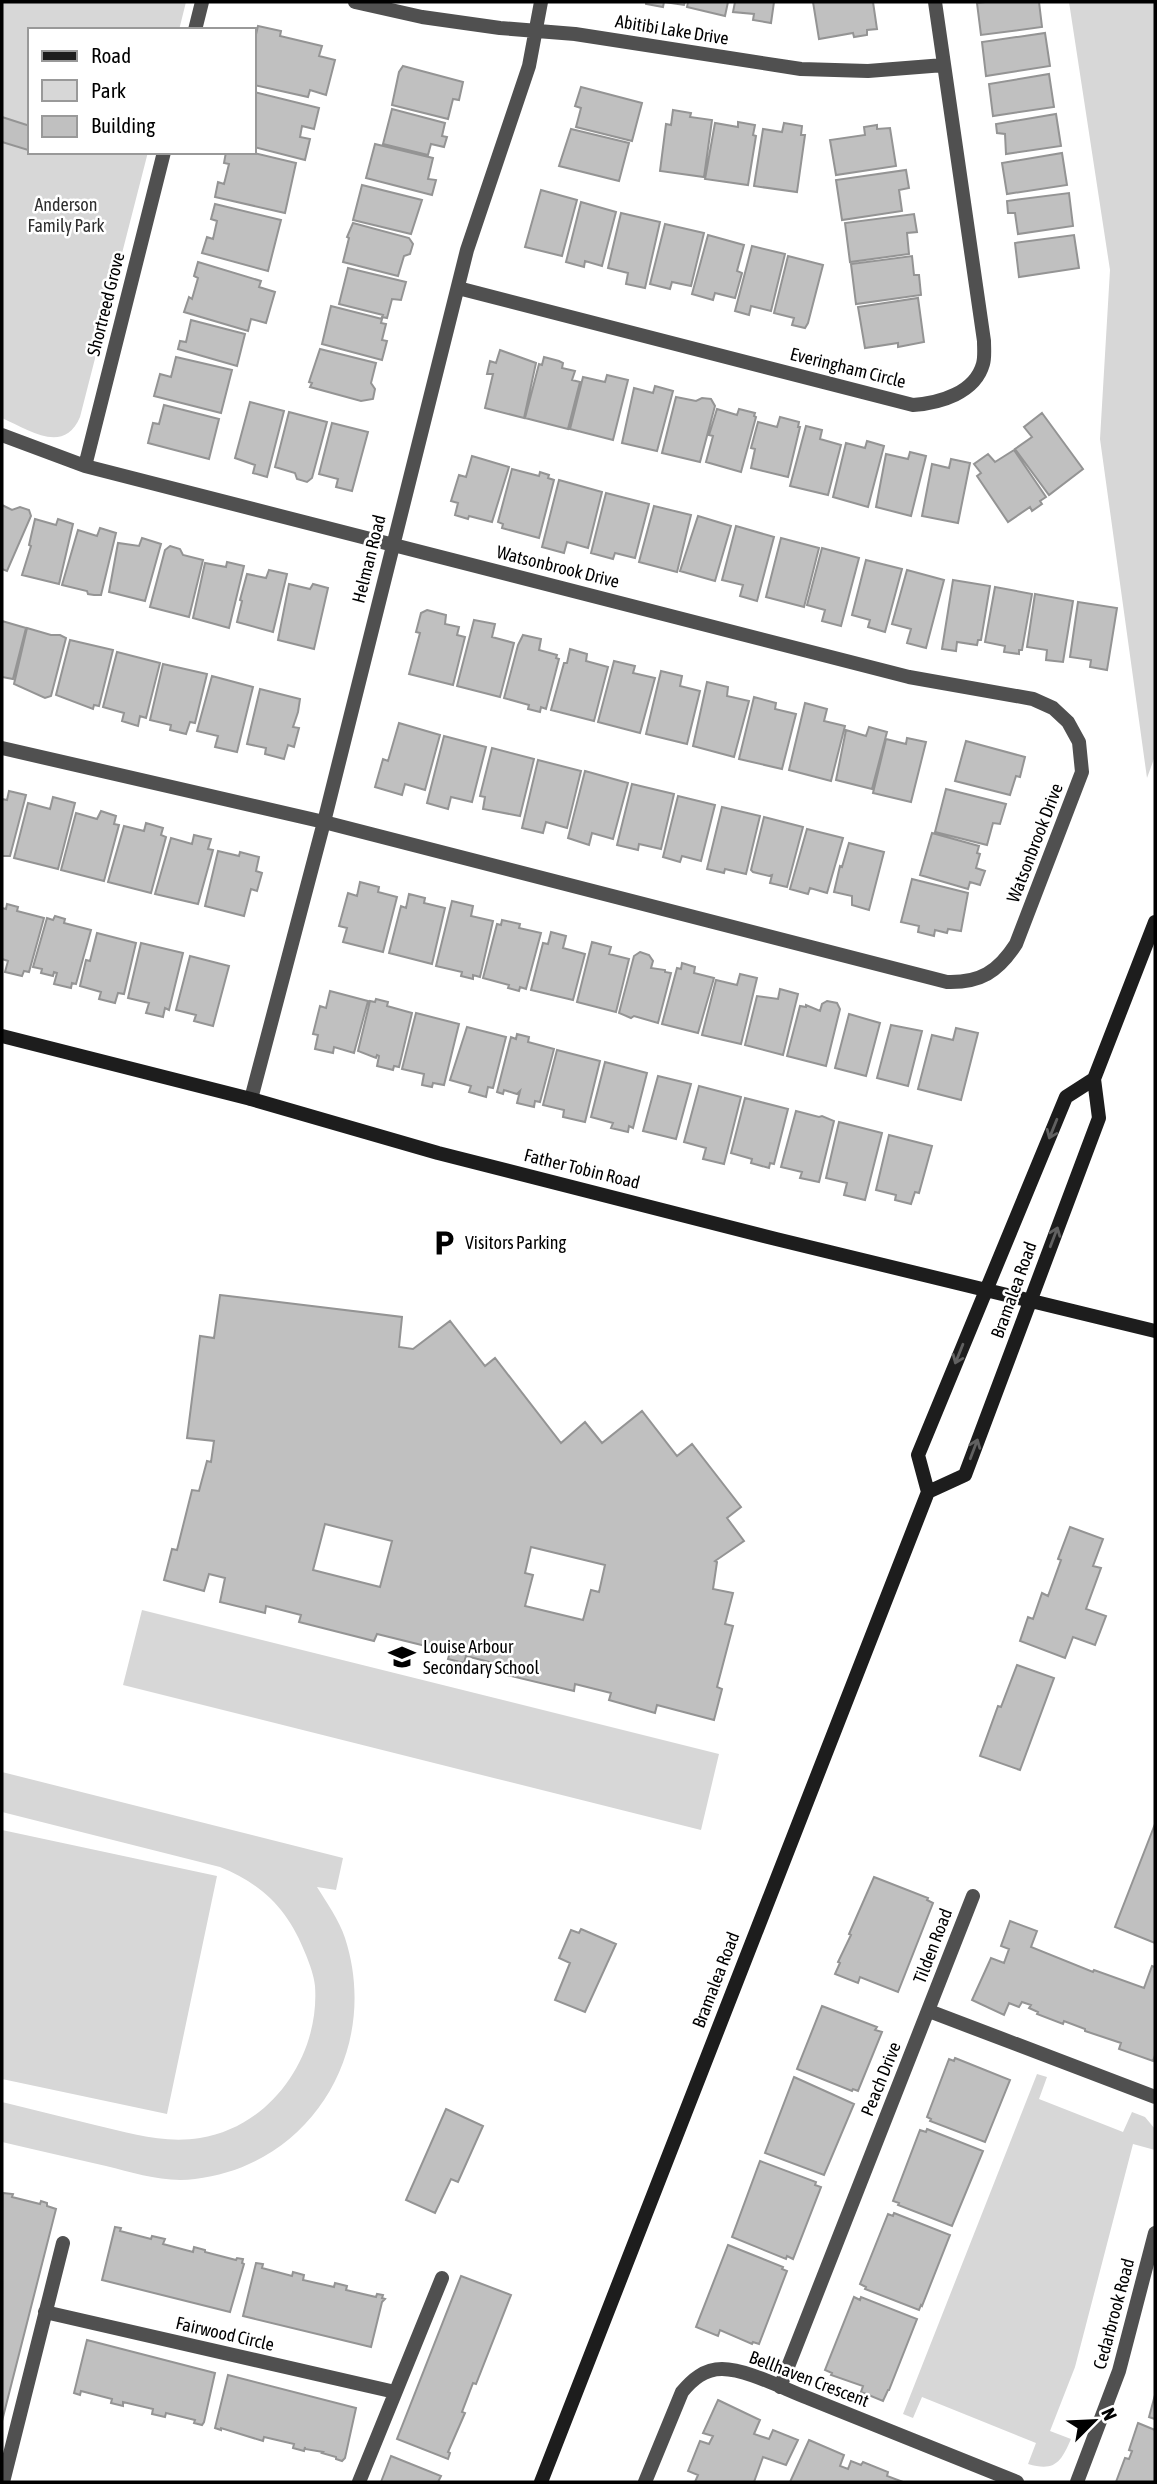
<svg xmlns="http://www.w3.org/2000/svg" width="1157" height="2484" font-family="'Asap Condensed',sans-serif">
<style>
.green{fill:#d7d7d7}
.building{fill:#c0c0c0;stroke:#949494;stroke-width:2;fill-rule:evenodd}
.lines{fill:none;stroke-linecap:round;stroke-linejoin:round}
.street{stroke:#505050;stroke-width:14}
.secondary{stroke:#1d1d1d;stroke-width:14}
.oneway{stroke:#616161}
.labels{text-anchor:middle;stroke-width:5;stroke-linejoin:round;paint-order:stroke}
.street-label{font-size:18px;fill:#000;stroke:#fff}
.park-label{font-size:18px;fill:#2e2e2e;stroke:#fff}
.poi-label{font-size:18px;fill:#000;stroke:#fff;text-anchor:start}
</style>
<rect width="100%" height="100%" fill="#fff"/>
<path class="green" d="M2 2H186L179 30H30V152H148L80 417C64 455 29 430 2 418Z
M1069 2H1155V756L1147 778 1100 439 1110 270Z
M142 1610 719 1754 701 1830 123 1685Z
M2 1772 343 1858 336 1890 317 1887C327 1903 339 1920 345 1938 381 2049 312 2165 195 2179 164 2183 135 2173 106 2166 71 2158 36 2150 2 2142V2102C33 2110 64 2117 95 2125 130 2133 164 2144 200 2138 271 2127 320 2056 315 1986 314 1976 310 1965 306 1955 289 1911 264 1885 220 1867L2 1812Z
M2 1830 217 1876 167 2114 2 2079Z
M1037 2074 1047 2077 1039 2099 1123 2132 1132 2112 1145 2117 1155 2129V2150L1133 2144 1075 2367 1050 2431 1071 2439C1061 2462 1055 2472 1028 2464L1036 2443 922 2397 913 2418 903 2414Z"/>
<path class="building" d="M646 2H685L684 5 664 2 663 7 646 4Z
M688 2H728L725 16 687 7Z
M735 2H774L771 23 753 20 754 14 733 12Z
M813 2H873L877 29 867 30V35L854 37 853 33 819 39Z
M985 2H1039L1042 27 981 35 977 3Z
M258 26 281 31 280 36 322 46 319 56 335 60 326 95 310 90 308 97 254 85 256 48 254 47V43Z
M1045 33 1050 66 986 76 982 42Z
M403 66 463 82 459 100 453 99 448 119 392 105 399 72Z
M1049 74 1054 107 993 116 989 84Z
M581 87 642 103 632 141 576 127 581 108 575 106Z
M254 92 319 108 314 129 302 126 300 137 310 139 305 160 254 147Z
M392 109 445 123 442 136 447 137 444 147 431 144 428 155 383 144Z
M673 110 691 113 690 117 712 120 704 177 660 171 666 124 671 125Z
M1056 114 1061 146 1006 154 1005 134 997 133 996 124Z
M2 117 30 126 28 150 2 142Z
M738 122 755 125 753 135 756 136 748 185 705 179 715 123 738 127Z
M784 123 802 126 801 135H805L797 192 754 186 763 129 782 132Z
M877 125V129L890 128 896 166 836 175 830 140 865 135 864 127Z
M571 129 629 143 619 181 559 166Z
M375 144 433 158 428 179 436 180 432 195 366 178Z
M226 152H250L296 163 285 213 215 197 218 182 224 184 229 164 224 163Z
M1062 153 1067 185 1007 194 1002 163Z
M906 170 909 188 899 190 902 211 842 220 836 180Z
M362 185 422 200 411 234 353 220Z
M541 190 577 200 562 256 525 247Z
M1069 193 1073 226 1018 234 1015 213H1008L1007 201Z
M581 202 616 212 602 266 585 261 584 267 566 262Z
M215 204 281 220 268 271 202 253 207 237 213 239 217 221 211 219Z
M621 213 660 222 645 288 626 284 628 273 608 268Z
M914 214 917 232 907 233 909 254 850 262 845 223Z
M353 223 409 238 413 244 410 254 404 256 398 276 343 262 349 238 347 237Z
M665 224 704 233 691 286 672 282 670 289 650 284Z
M708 235 744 245 737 271 742 273 735 298 715 293 713 300 692 294Z
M1074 235 1079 268 1019 277 1015 243Z
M752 246 785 254 771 311 751 306 749 315 735 311Z
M788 256 823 265 808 323 805 328 792 325 794 318 774 313Z
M912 256 914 275H919L921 295 856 304 851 264Z
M198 262 261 281 259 287 275 292 266 323 251 319 248 331 184 312 189 297 192 299 198 278 194 276Z
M348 268 406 282 401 300 392 299 387 318 382 317 383 315 339 304Z
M918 298 924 342 898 347V343L865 348 858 307Z
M331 306 382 319 381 323 386 324 382 340 387 341 382 360 322 344Z
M191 320 245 334 237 366 178 349 180 341 186 342Z
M320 349 376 363 371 383 375 389 373 399 361 401 310 387 312 383 309 382Z
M500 350 536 363 524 418 485 408 493 374H487L490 361 496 363Z
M176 357 232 370 221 413 154 396 160 374 171 377Z
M544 357 559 361 563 363 562 368 575 371 572 380 580 382 568 429 525 418 539 364 542 365Z
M607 375 628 380 613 440 570 429 583 377 605 382Z
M655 386 673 391 657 451 622 443 634 388 653 393Z
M676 397 696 401 702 398 711 399 715 406 700 462 662 453Z
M250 402 284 411 267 477 253 473 255 465 235 458Z
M164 405 219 419 209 459 148 443 153 423 159 424Z
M717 409 737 415 739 409 755 413 754 416 756 417 741 472 706 462 713 436 709 435Z
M289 412 327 422 312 478 307 482 297 479 295 473 275 467Z
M1042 413 1083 469 1049 495 1015 449 1032 437 1024 427Z
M780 417 799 422 798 427H800L788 477 751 468 755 449 751 448 758 422 777 427Z
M332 423 368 432 352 491 336 487 338 479 319 474Z
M806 426 822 430 820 439 841 445 828 495 790 486Z
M867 441 884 446 868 507 833 497 846 443 865 448Z
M1014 450 1046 497 1040 501 1042 504 1032 511 1030 507 1008 522 977 476 981 473 974 464 988 454 995 462Z
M910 452 926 456 911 516 876 507 886 454 908 459Z
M472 456 509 467 492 522 469 516 468 519 455 515 458 503 451 501 459 475 466 477Z
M951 459 970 463 958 523 922 516 932 464 949 468Z
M512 469 539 476 540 472 549 475 548 478 554 480 539 538 502 528 503 524 498 522Z
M559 480 602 492 588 548 567 542 564 553 542 547Z
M606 493 649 504 635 558 615 553 613 559 591 553Z
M2 505 12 510 20 507 29 510 31 516 7 571 2 569Z
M654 506 691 515 677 572 639 562Z
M698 516 731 526 715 581 680 571Z
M35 519 56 525 58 519 73 524 59 584 22 575 31 546 29 545Z
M736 526 774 537 757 601 740 596 743 585 722 580Z
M100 528 116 533 101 595H94L88 594 87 591 62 585 78 530 97 536Z
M142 538 161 544 145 601 109 592 118 543 139 546Z
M781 538 819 548 804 607 766 597Z
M170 546 180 549 183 555 203 560 189 617 150 607 165 550Z
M822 548 859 558 841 626 822 621 825 610 807 605Z
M866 560 902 569 885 632 868 627 870 620 852 615Z
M227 562 244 566 229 628 193 618 205 563 226 567Z
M269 570 287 574 273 632 237 622 242 601 240 600 247 574 266 578Z
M907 570 944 580 926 648 907 643 911 629 892 624Z
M953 580 990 586 981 640H978L977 645 957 642 956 651 942 649Z
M289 584 310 589 313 584 328 588 314 649 278 640Z
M995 587 1032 594 1022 650H1019V654L1004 652 1005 646 985 642Z
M1035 594 1073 601 1063 662 1046 660 1047 650 1027 647Z
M1078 602 1117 608 1107 670 1090 667 1091 660 1070 657Z
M427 610 446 615 445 624 459 627 457 635 465 637 453 685 409 674 420 633 416 632 421 613Z
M474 620 495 624 492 637 514 643 500 697 457 686Z
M2 621 26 628 13 679 2 677Z
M27 628 51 635H60L66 638 51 696 45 698 14 684Z
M523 635 541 639 539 650 557 655 556 658 559 659 546 709 541 707 540 712 528 709 529 705 504 698 518 645Z
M70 640 113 650 99 706 94 705 93 709 56 695Z
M570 649 587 654 586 661 608 667 594 721 551 710 564 663H567Z
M117 652 160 663 146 718 140 716 138 726 122 721 124 713 103 707Z
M614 661 635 666 633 673 655 678 640 733 598 722Z
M163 664 207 674 195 723 190 722 186 734 170 730 171 725 150 720Z
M661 671 682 676 680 686 700 691 687 744 646 734Z
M212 676 253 687 237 752 215 747 218 736 197 731Z
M707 682 728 687 727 696 749 701 734 757 693 746Z
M260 689 300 699 298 712 293 727 299 728 294 747 288 745 284 759 265 754 266 748 247 744Z
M754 697 776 703 775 709 796 714 782 769 739 759Z
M805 703 827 709 824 721 845 726 831 781 789 770Z
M399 723 440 735 425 790 405 784 402 795 375 787 383 759 388 761Z
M869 727 887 732 872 789 836 780 846 730 866 736Z
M444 736 486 747 472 802 451 797 448 809 427 803Z
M907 738 926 742 911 802 873 793 886 739 906 744Z
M966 741 1025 757 1020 777 1016 776 1010 795 955 781Z
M492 748 534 759 520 816 483 809 485 797 480 796Z
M538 760 581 771 567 828 546 822 543 833 522 828Z
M585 771 628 783 613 839 592 833 589 845 568 838Z
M632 784 674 794 661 849 639 844 638 850 617 845Z
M946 789 1006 804 1000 824 993 823 987 845 935 832Z
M9 791 26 795 10 856H2V799L7 800Z
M678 796 715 805 701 861 682 856 680 862 663 857Z
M53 797 75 803 58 869 14 858 28 803 50 809Z
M722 807 760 816 746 874 725 869 724 873 707 869Z
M101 811 116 816 114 824 119 825 104 881 61 870 76 813 97 819Z
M764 817 803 827 787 887 770 883 772 875 769 876 753 872 751 870Z
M146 823 163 828 161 835 166 837 151 893 108 882 124 826 144 831Z
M807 829 843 838 827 893 810 888 808 894 790 889Z
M932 833 979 846 977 853 980 854 976 868 985 871 980 885 970 882 968 889 920 875Z
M194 835 211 839 208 849 213 850 198 904 155 894 171 838 192 844Z
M849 843 884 852 869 910 852 905V896L834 892 840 866 842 867Z
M218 851 239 856 240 852 259 857 256 871 262 873 257 891 251 889 244 916 205 906Z
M912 879 968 893 961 931 948 929 947 933 935 930 934 936 918 932 919 926 901 922Z
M360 882 379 887 378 892 397 897 383 952 343 942 347 928 339 926 348 893 357 896Z
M409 894 425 898 424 903 445 908 432 964 389 953 401 906 406 908Z
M452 901 473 906 471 916 493 921 480 977 473 975V979L461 976 462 972 436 966Z
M7 904 18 907 17 911 44 918 29 972 24 971 22 976 5 972 8 961 2 959V908L6 909Z
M55 916 65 919 64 923 91 930 76 984 72 983 71 988 54 984 57 973 54 972 53 976 41 973 42 969 33 967 47 918 53 920Z
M502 920 520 924 519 928 541 933 526 989 520 987 519 991 508 988 509 985 483 978 497 924 501 925Z
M551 932 566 936 563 948 585 954 573 1000 531 990 543 943 548 944Z
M97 933 136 943 124 994 118 993 115 1003 99 999 101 992 80 986 86 960 90 961Z
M592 942 611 947 609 954 629 959 616 1012 577 1002Z
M141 943 183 953 169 1010 165 1008 163 1017 146 1013 149 1003 128 998Z
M640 952 649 955 653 961 651 968 665 970V972L671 973 658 1023 634 1016 631 1018 619 1013 634 956Z
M190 956 229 966 213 1026 194 1021 196 1015 176 1010Z
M682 963 695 967 694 973 714 978 698 1033 662 1024 677 968 681 969Z
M740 974 757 978 741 1044 702 1035 716 980 737 985Z
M780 989 798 994 783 1055 745 1045 757 996 778 999Z
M330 991 368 1001 354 1053 334 1047 333 1053 315 1049 318 1035 313 1034 320 1006 326 1008Z
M376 999 388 1002 387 1006 412 1013 399 1067 394 1066 393 1070 377 1066 379 1056 377 1055 376 1058 358 1051 370 1001 375 1002Z
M827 1001 837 1003 840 1009 826 1066 787 1056 800 1006 806 1007V1005L820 1011 822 1004Z
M416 1013 459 1024 444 1085 433 1083 432 1087 422 1085 424 1074 402 1069Z
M849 1014 880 1023 866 1076 835 1068Z
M891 1025 922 1031 908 1086 877 1078Z
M467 1027 506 1037 493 1088 488 1087 486 1097 469 1092 471 1086 450 1080Z
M956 1028 978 1033 961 1100 918 1089 932 1035 953 1040Z
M517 1034 529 1037 528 1042 554 1049 540 1102 535 1101 534 1107 517 1103 520 1091 517 1094 504 1090 503 1094 497 1092 511 1037 516 1039Z
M557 1050 600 1061 585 1122 563 1117 564 1110 543 1105Z
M605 1062 647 1073 633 1128 629 1126 628 1132 611 1128 613 1123 591 1117Z
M658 1076 691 1084 676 1139 643 1131Z
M699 1086 741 1097 724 1164 703 1159 706 1148 684 1142Z
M745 1098 788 1109 774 1164 770 1163 769 1168 751 1163 752 1159 731 1153Z
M796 1111 819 1117 822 1116 834 1121 819 1182 800 1178 802 1172 781 1167Z
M839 1122 882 1133 865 1200 844 1195 847 1183 826 1178Z
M889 1135 932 1146 919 1193 915 1192 911 1204 895 1200 896 1195 876 1190Z
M220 1295 402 1317 399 1347 413 1349 450 1321 485 1366 495 1358 561 1443 585 1422 602 1443 642 1411 677 1456 692 1444 741 1507 727 1518 744 1541 715 1561 717 1562 713 1589 733 1593 725 1624 733 1626 717 1687 722 1689 714 1720 657 1705 655 1713 609 1700 611 1693 575 1684 574 1691 499 1673 501 1665 466 1656 464 1663 448 1659 450 1652 377 1634 374 1641 299 1622 301 1615 266 1606 265 1613 220 1602 225 1578 209 1574 204 1591 164 1580 172 1549 177 1550 192 1490 199 1491 207 1461 211 1462 214 1441 187 1438 200 1336 214 1338ZM325 1524 392 1541 380 1587 313 1570ZM531 1547 605 1565 599 1592 591 1590 583 1620 525 1606 533 1575 525 1573Z
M1070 1527 1103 1539 1093 1566 1101 1568 1086 1609 1106 1616 1095 1645 1073 1637 1065 1658 1020 1641 1028 1617 1033 1619 1042 1593 1048 1596 1061 1560 1058 1559Z
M1017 1665 1054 1678 1020 1770 980 1756 998 1706 1001 1707Z
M1155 1824V1943L1115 1927Z
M874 1877 928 1898 927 1900 933 1903 898 1992 860 1977 858 1983 835 1974 840 1963 838 1962 851 1935 849 1934Z
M1010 1921 1037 1931 1031 1947 1093 1972 1094 1970 1144 1988 1152 1966 1155 1967V2055L1153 2061 1119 2049 1121 2043 1085 2031V2029L1064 2021 1063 2024 1037 2014 1038 2012 1029 2008 1031 2005 1022 2002 1019 2007 1009 2003 1004 2015 972 2000 991 1958 1004 1963 1009 1949 1001 1946Z
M581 1929 616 1944 585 2012 555 2000 570 1963 559 1958 571 1930 579 1933Z
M822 2006 877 2027 875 2030 882 2032 858 2091 853 2089 852 2091 797 2069Z
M955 2058 1010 2080 985 2142 930 2121 931 2119 927 2117 949 2059 954 2061Z
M794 2077 854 2104 824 2175 765 2153Z
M446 2109 483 2126 458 2182 451 2179 435 2213 406 2200Z
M927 2129 983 2151 952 2226 898 2205 899 2203 893 2201 920 2130 926 2132Z
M760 2161 816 2182 815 2185 821 2187 793 2259 787 2256 786 2259 732 2237Z
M3 2193 13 2194 12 2197 40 2204 41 2201 47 2203V2206L56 2209 2 2421Z
M894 2213 950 2235 922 2306 921 2305 919 2310 865 2289 866 2287 860 2284 888 2214 893 2216Z
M115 2227 121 2228 120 2231 151 2239 152 2236 165 2239 163 2244 193 2252 194 2247 205 2250V2252L236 2260 237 2258 243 2259 242 2263 244 2264 230 2312 102 2280Z
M728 2245 783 2267 782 2269 787 2271 759 2344 753 2342 752 2344 720 2330 718 2336 696 2327Z
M256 2263 263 2264 262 2268 292 2276 293 2272 304 2275 303 2280 334 2287 335 2283 347 2286 346 2290 376 2297 377 2294 383 2295 382 2298 385 2299 382 2302 371 2347 243 2316Z
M461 2276 511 2295 476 2384 473 2383 462 2412 465 2413 448 2452 450 2453 448 2459 397 2439Z
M854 2297 860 2300 861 2297 917 2319 889 2390H888L883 2401 861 2392 863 2386 831 2375 832 2373 825 2370Z
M87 2340 215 2373 204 2422 202 2425 194 2423 195 2420 166 2413 165 2417 152 2414 153 2409 123 2402V2406L111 2403 112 2399 81 2391 80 2395 74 2393Z
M228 2375 356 2408 345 2458 342 2461 336 2459V2457L322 2453 323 2452 305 2449V2447L304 2451 293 2448 294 2444 264 2437 263 2441 221 2428V2430L215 2428Z
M1155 2395V2419L1149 2417Z
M718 2400 760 2420 754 2434 769 2439 773 2430 798 2440 786 2465 763 2457 754 2482H695L698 2475 688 2471 700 2441 709 2444 713 2436 703 2433Z
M1138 2423 1155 2430V2482H1116L1125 2458 1129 2459 1132 2451 1129 2450Z
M809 2440 844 2455 840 2466 848 2469 851 2461 861 2465 863 2462 888 2472 887 2476 903 2482H790Z
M391 2456 441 2476 438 2482H381Z"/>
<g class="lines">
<path class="street" d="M355 2 422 17 500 28 575 34 801 69 868 71 944 65
M195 30 202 2
M458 288 913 405C940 403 975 393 983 364 985 357 984 348 984 341L935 2
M2 435 85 466 909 677 1033 699 1053 708 1068 722 1079 742 1082 772 1016 944C998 972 980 983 947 982L324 822 2 748
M85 466 164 152
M251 1099 324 822 467 250 529 66 541 2
M929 2011 1155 2097
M45 2312 395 2392
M780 2387 973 1896
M3 2482 63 2243
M359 2482 442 2278
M645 2482 682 2392C692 2380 704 2369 722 2369 747 2369 784 2389 808 2398 878 2426 947 2454 1017 2482
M1077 2482 1119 2371 1155 2233"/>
<path class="secondary" d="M2 1036 251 1099 438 1153 776 1239 1155 1331
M928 1492 965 1475 1099 1118 1094 1079 1155 922
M541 2482 928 1492 918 1455 1066 1097 1094 1079"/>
</g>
<defs><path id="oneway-shaft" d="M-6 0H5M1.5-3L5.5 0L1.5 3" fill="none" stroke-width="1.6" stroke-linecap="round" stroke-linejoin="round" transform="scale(1.75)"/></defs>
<g class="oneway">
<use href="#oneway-shaft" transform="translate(1053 1129) rotate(112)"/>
<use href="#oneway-shaft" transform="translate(1054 1237) rotate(-69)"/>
<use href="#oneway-shaft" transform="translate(959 1354) rotate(112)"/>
<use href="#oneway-shaft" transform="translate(974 1449) rotate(-69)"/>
</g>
<defs>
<symbol id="parking-bare" viewBox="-9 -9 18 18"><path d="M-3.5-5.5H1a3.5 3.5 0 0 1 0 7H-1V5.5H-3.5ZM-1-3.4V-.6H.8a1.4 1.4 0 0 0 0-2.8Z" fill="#000" stroke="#fff" stroke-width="2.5" paint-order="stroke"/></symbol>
<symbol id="school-bare" viewBox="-9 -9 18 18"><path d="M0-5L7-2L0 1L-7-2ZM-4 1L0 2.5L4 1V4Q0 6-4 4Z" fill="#000" stroke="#fff" stroke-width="2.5" paint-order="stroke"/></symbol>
</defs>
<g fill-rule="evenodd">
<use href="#parking-bare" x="425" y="1224" width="38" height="38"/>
<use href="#school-bare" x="383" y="1638" width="38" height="38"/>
</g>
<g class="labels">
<g class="street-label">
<text transform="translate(672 30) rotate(9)" y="6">Abitibi Lake Drive</text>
<text transform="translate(106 304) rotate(-76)" y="6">Shortreed Grove</text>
<text transform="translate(848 368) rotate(14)" y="6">Everingham Circle</text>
<text transform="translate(369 559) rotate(-76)" y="6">Helman Road</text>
<text transform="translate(558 567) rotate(14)" y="6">Watsonbrook Drive</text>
<text transform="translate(1035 843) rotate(-69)" y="6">Watsonbrook Drive</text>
<text transform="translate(582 1169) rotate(14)" y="6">Father Tobin Road</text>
<text transform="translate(1014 1290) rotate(-70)" y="6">Bramalea Road</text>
<text transform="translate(933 1946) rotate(-69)" y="6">Tilden Road</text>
<text transform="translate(716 1980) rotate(-69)" y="6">Bramalea Road</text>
<text transform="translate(881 2079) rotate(-68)" y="6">Peach Drive</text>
<text transform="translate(1114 2314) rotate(-75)" y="6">Cedarbrook Road</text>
<text transform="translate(225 2334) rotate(13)" y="6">Fairwood Circle</text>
<text transform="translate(809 2379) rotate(21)" y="6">Bellhaven Crescent</text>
</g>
<g class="park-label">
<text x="66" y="211">Anderson<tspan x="66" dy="21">Family Park</tspan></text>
</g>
<g class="poi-label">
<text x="465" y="1249">Visitors Parking</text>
<text x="423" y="1653">Louise Arbour<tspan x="423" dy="21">Secondary School</tspan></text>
</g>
</g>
<rect width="1157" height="2484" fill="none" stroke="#000000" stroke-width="7"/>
<rect x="28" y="28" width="228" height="126" fill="#ffffff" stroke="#999999" stroke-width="2"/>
<rect x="42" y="51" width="35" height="10" fill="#1d1d1d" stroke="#999999" stroke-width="2"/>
<text x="91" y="63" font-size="21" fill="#000000">Road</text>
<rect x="42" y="80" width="35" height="21" fill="#d7d7d7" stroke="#999999" stroke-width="2"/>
<text x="91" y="98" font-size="21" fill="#000000">Park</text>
<rect x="42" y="116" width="35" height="21" fill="#c0c0c0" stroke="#999999" stroke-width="2"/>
<text x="91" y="133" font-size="21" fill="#000000">Building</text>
<g transform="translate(1094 2421) rotate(66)" stroke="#ffffff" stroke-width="5" paint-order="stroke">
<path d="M0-5L12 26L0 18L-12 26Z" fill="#000000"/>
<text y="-10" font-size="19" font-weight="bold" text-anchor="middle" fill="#000000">N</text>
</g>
</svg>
